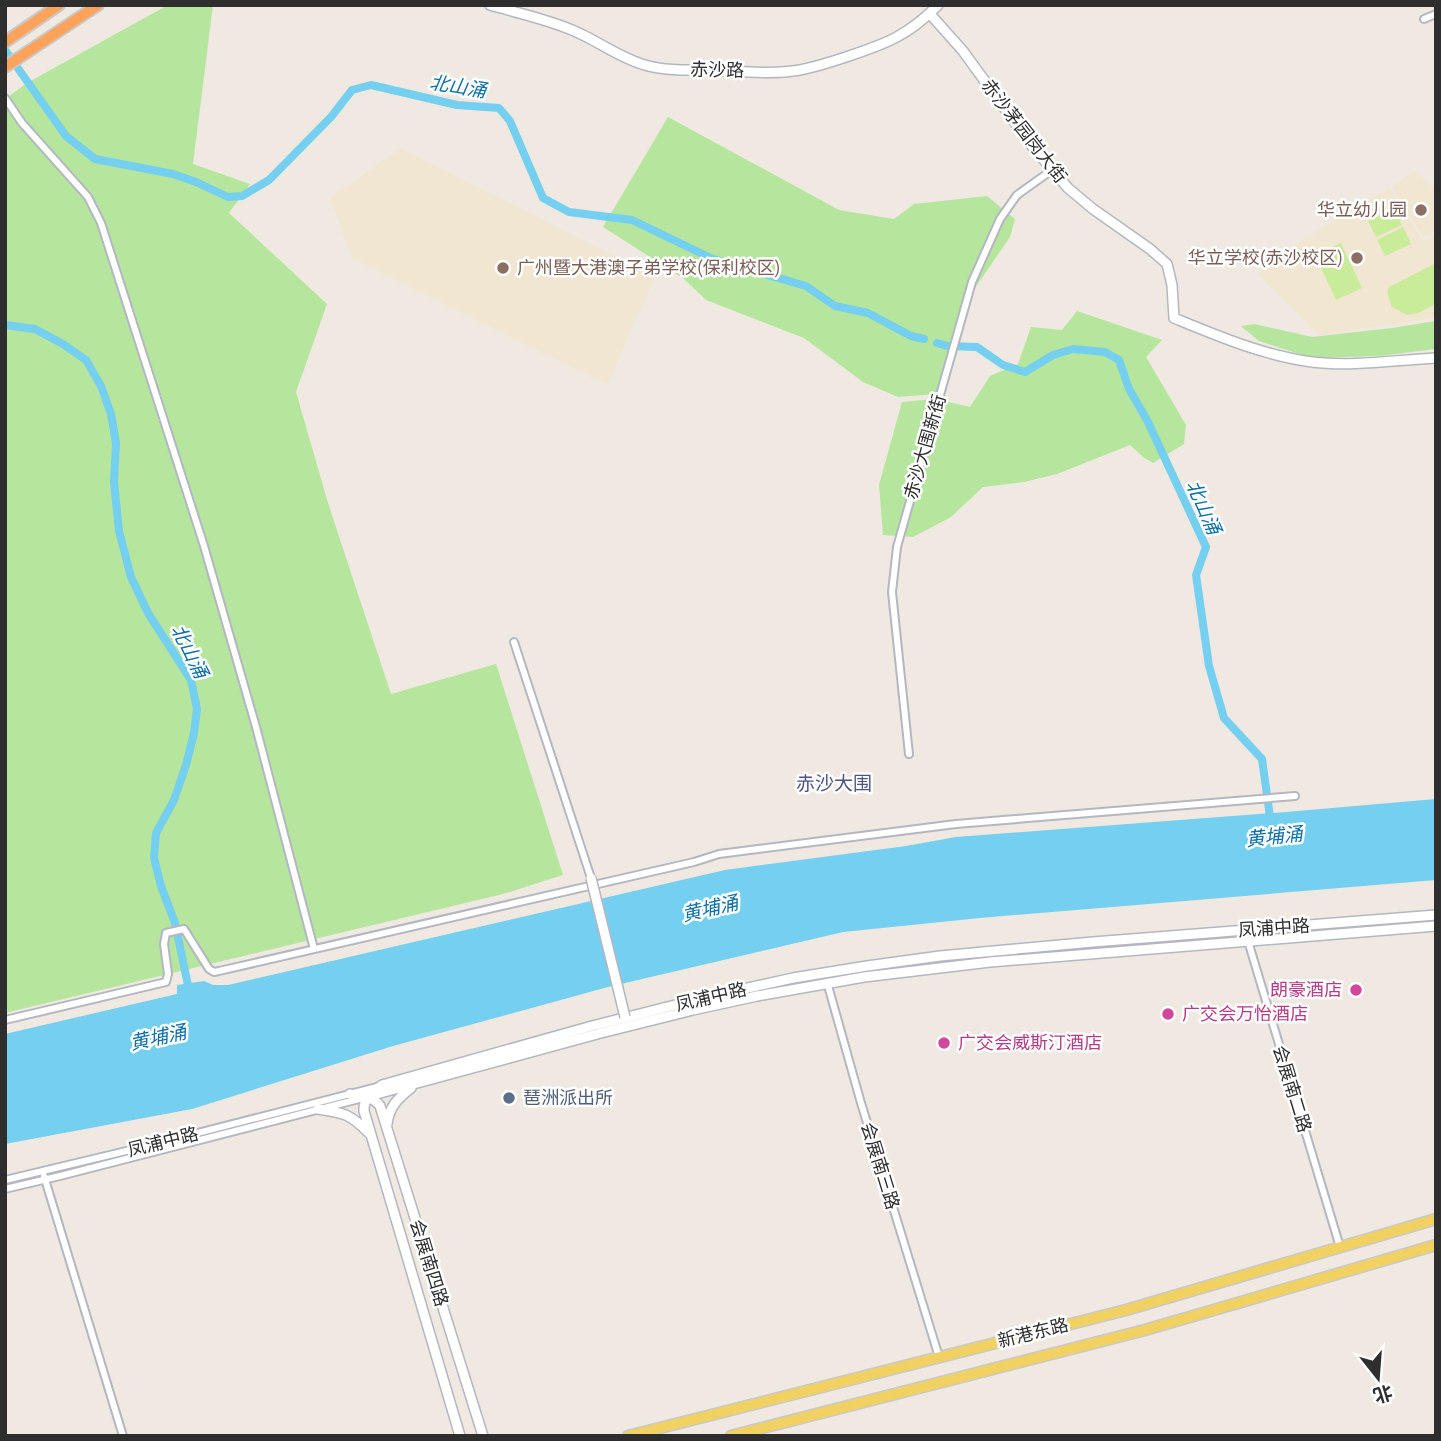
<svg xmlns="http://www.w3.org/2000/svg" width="1441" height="1441" font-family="Ubuntu,'Noto Sans SC',sans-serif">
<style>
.education{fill:#f0e6d1}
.green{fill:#b6e59e}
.pitch{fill:#c9ec9a}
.water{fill:#75cff0}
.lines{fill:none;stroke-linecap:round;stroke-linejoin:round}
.canal{stroke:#75cff0;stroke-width:8}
.street-casing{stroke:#b4b7c1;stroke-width:10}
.secondary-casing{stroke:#b4b7c1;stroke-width:12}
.primary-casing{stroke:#c9c9c9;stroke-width:13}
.highway-casing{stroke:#c9c9c9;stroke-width:14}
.street{stroke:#fff;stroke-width:6}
.secondary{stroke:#fff;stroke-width:9}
.primary{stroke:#f2d163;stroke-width:10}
.highway{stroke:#ffa35c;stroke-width:10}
.secondary-bridge-casing{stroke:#b4b7c1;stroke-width:12;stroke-linecap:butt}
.secondary-bridge{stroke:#fff;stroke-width:9}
.education-dot{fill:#8d6e63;stroke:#fff;stroke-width:2.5}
.hotel-dot{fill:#d1479c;stroke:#fff;stroke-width:2.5}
.service-dot{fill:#5c6f8a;stroke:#fff;stroke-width:2.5}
.labels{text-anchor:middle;stroke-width:5;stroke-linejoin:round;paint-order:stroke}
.street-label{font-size:18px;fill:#2e2e2e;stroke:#fff}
.education-label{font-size:18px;fill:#785e54;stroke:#fff;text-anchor:end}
.hotel-label{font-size:18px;fill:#b23c85;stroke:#fff;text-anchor:start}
.service-label{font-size:18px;fill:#4e5e75;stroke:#fff;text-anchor:start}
.water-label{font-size:19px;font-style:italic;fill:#0d6fa3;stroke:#fff}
.neighbourhood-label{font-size:19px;fill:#4d5680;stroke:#fff}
</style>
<rect width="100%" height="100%" fill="#efe9e1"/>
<path class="education" d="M401 148 655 277 607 385 352 258 330 198Z
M1415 171 1436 190V231L1423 237 1392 187Z
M1390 188 1423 241 1436 236V318L1319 335 1257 274 1299 242Z"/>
<path class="green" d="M168 5H213L193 164 250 184 229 213 327 304 296 392 328 503 391 694 496 664 563 875 503 894 5 1013V99L27 83Z
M668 117 839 210 894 219 914 204 987 196 1015 219 1010 237 962 307 936 394 898 397 863 382 804 338 706 300 683 278 603 227Z
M1077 311 1162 340 1146 357 1186 425 1184 444 1153 463 1143 457 1130 445 1057 474 1024 482 983 487 951 517 913 537 883 535 879 485 902 402 935 399 970 407 990 376 1018 364 1031 327 1062 330Z
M1436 321V349L1379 356 1312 358 1259 341 1241 326 1254 324 1312 337 1392 328Z"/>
<path class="pitch" d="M1394 208 1402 225 1376 237 1368 221Z
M1403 227 1411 244 1385 256 1377 240Z
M1341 243 1362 288 1336 300 1315 255Z
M1436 263V304L1418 313 1407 315 1392 307 1387 292 1389 287Z"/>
<path class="water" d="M1436 799V880L980 918 843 932 608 987 393 1046 192 1109 5 1144V1034L177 994V985L204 981 213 985H228L725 870 906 846 956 837 1286 812Z"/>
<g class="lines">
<path class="canal" d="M5 50 66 136 95 159 173 174 196 182 228 197 242 196 269 180 331 117 352 90 371 85 457 105 499 108 510 121 543 198 569 212 632 220 713 259 806 286 835 306 868 313 911 336 924 339
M5 325 35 329 63 344 86 360 101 386 111 414 116 443 114 482 119 531 131 577 148 613 191 680 197 709 194 733 186 765 174 800 156 833 154 858 161 886 175 923 189 990
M937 343 947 346 977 347 1003 365 1025 372 1053 355 1073 349 1105 352 1119 360 1129 389 1147 420 1206 547 1196 575 1209 666 1224 718 1262 759 1271 824"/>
<defs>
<path id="street" d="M1424 19 1436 14
M5 98 22 123 88 197 101 223 204 546 256 727 314 949
M514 642 591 878
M909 754 892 592 897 547 972 282 1000 219 1017 195 1052 170
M1246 930 1248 941 1340 1247
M827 982 861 1103 939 1357
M5 1020 166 982 168 974 164 944 166 933 184 929 209 969 214 972 219 971 694 862 719 854 956 824 1295 796
M44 1176 123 1436
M5 1180 143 1147 377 1087
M5 1189 60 1176 363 1098"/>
<path id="secondary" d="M490 5C518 13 546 19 572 30 597 40 619 58 645 65 665 71 688 70 708 70 737 71 772 75 800 70 815 67 831 62 846 57 885 44 908 36 938 5
M930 14 963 51 1032 146 1068 188 1093 209 1150 249 1167 264 1172 285 1174 318C1218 336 1265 356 1312 362 1353 367 1395 360 1436 358
M350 1094C361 1096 373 1096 380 1106L483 1436
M373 1095 601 1033 693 1010 757 996 864 977 990 962 1436 926
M318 1109C345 1113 350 1114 369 1133
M387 1124C389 1107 398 1098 411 1088
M460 1436 364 1111C363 1098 373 1092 382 1085L592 1026 703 998 793 978 867 966 940 956 1093 942 1436 915"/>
<path id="primary" d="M628 1436 1126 1310 1436 1219
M731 1436 1145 1330 1436 1245"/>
<path id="highway" d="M5 42 59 5
M5 67 98 5"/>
</defs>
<use href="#street" class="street-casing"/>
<use href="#secondary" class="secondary-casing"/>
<use href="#primary" class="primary-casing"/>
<use href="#highway" class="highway-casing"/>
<use href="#street" class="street"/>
<use href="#secondary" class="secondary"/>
<use href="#primary" class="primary"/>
<use href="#highway" class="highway"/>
<defs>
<path id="secondary-bridge" d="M591 878 625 1017"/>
</defs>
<use href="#secondary-bridge" class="secondary-bridge-casing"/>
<use href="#secondary-bridge" class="secondary-bridge"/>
</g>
<g class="education-dot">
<circle cx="1421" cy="210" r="7"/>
<circle cx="1357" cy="258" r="7"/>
<circle cx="503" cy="268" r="7"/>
</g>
<g class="hotel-dot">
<circle cx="1356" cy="990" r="7"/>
<circle cx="1168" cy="1014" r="7"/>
<circle cx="944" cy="1043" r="7"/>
</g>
<circle class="service-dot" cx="509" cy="1098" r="7"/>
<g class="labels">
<g class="street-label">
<text transform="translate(717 70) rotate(1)" y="6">赤沙路</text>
<text transform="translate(1024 131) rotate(52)" y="6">赤沙茅园岗大街</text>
<text transform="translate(925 447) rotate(-74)" y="6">赤沙大围新街</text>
<text transform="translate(1274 928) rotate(-4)" y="6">凤浦中路</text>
<text transform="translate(711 997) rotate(-13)" y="6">凤浦中路</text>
<text transform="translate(1292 1089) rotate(73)" y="6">会展南二路</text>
<text transform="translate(163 1142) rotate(-14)" y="6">凤浦中路</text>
<text transform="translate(880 1166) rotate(73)" y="6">会展南三路</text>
<text transform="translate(429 1263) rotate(73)" y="6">会展南四路</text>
<text transform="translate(1033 1333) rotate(-14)" y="6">新港东路</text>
</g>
<g class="education-label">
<text x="1407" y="216">华立幼儿园</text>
<text x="1343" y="264">华立学校(赤沙校区)</text>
<text x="517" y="274" text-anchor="start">广州暨大港澳子弟学校(保利校区)</text>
</g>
<g class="hotel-label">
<text x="1342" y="996" text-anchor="end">朗豪酒店</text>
<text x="1182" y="1020">广交会万怡酒店</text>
<text x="958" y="1049">广交会威斯汀酒店</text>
</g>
<g class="service-label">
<text x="523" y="1104">琶洲派出所</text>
</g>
<g class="water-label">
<text transform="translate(458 86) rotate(9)" y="7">北山涌</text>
<text transform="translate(1204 507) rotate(66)" y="7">北山涌</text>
<text transform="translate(190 651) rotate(63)" y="7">北山涌</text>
<text transform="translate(1274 836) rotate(-6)" y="7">黄埔涌</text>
<text transform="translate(710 908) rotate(-13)" y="7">黄埔涌</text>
<text transform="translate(158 1037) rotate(-12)" y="7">黄埔涌</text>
</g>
<g class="neighbourhood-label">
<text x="834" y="790">赤沙大围</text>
</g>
</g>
<rect width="1441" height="1441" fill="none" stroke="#2e2e2e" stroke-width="14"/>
<g transform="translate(1378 1378) rotate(163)" stroke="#ffffff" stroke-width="5" paint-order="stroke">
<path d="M0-5L12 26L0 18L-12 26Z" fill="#2e2e2e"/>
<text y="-10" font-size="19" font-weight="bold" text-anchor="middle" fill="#2e2e2e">北</text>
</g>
</svg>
